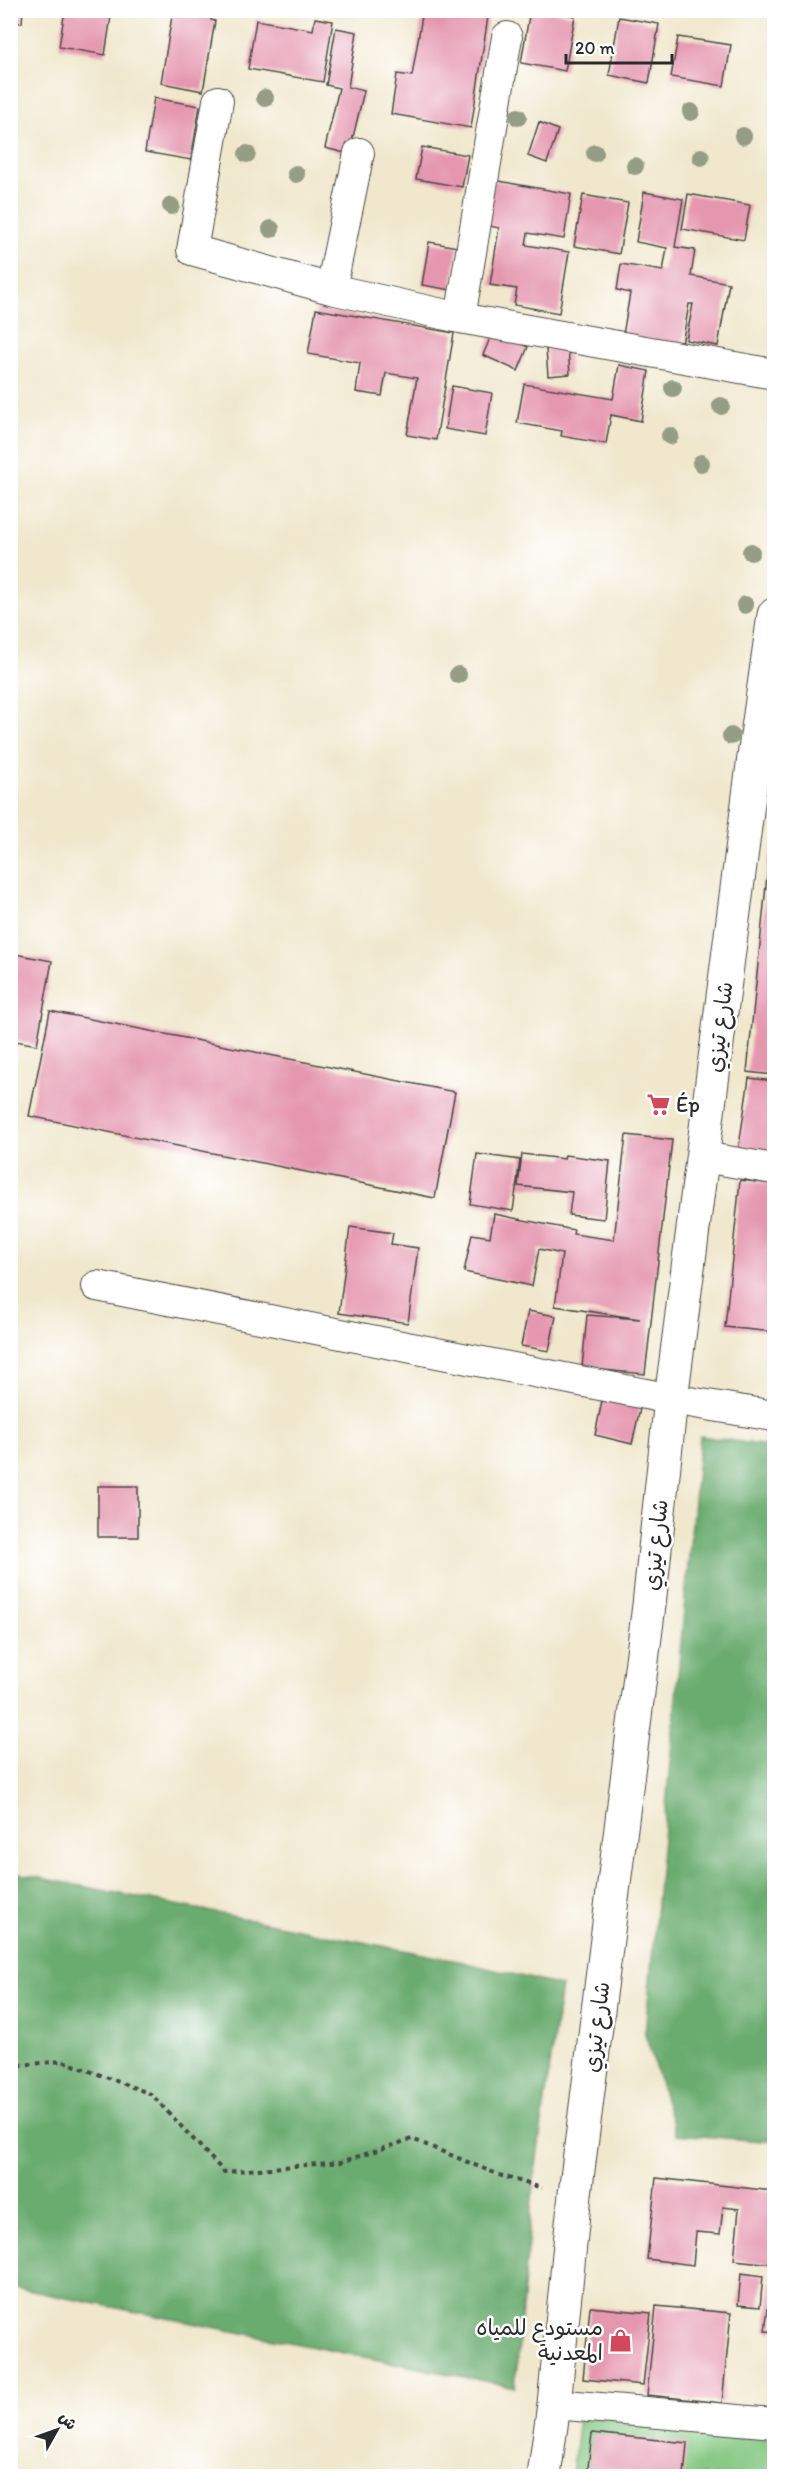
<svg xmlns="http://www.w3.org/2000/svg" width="785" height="2487" font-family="Itim,'Playpen Sans Arabic',sans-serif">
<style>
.green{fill:#83c781;stroke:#577956;stroke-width:1.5}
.forest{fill:#6aac6f;stroke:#4a6c4d;stroke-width:1.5}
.building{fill:#e597b0}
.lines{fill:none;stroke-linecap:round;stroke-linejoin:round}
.minor-casing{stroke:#494743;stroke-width:32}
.tertiary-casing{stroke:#494743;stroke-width:35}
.path{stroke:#494743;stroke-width:4;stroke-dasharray:4.5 4.5;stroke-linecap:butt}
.minor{stroke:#fff;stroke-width:30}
.tertiary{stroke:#fff;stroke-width:33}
.tree{fill:#959e84}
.labels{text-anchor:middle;stroke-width:5;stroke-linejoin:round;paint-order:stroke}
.street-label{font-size:22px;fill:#2b2b2b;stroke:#fff}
.poi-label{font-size:22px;fill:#2b2b2b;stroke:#fff;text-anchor:start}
</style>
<rect width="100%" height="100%" fill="#fff"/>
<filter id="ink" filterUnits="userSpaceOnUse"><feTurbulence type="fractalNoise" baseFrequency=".0167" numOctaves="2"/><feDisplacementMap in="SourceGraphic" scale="12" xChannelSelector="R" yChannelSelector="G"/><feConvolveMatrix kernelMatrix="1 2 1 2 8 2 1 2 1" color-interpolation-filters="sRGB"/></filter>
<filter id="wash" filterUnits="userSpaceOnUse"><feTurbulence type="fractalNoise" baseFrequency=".008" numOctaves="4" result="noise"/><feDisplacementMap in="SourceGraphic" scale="24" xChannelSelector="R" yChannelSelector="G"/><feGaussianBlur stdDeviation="1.35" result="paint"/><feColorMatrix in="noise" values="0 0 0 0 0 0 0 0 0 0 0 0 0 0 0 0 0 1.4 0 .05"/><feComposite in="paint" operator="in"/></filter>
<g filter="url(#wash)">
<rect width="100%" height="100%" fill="#f0e7cc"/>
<path class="green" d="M581 2402 774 2421V2476H572Z"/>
<path class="forest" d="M700 1436 774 1447V2142L676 2134 645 2034Z
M11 1872 458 1961 561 1986 533 2187 515 2387 11 2287Z"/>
<g id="blocks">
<path class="building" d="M10 10H23L22 23 10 22Z
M65 10H112L105 55 59 47Z
M149 10H213L211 20 215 21 203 91 161 83 172 16Z
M423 10H489L471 128 391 114 397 74 412 76Z
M530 10H546L575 16 565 71 521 63Z
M619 17 659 24 649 83 609 75Z
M315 18 333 21 323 82 248 69 256 20 313 30Z
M336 28 357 32 348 87 364 91 349 154 325 148 339 88 326 85Z
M678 37 731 45 724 86 671 77Z
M154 98 200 106 191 160 145 152Z
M539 122 558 130 547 163 528 156Z
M422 147 468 155 462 187 416 179Z
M493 180 571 194 564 239 528 233 526 245 569 252 559 313 514 305 517 289 490 285 499 228 485 225Z
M644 192 683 199 675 247 695 250 691 276 729 283 718 346 686 340 693 304H689L682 345 623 335 630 293 617 290 621 264 663 271 667 248 636 242Z
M688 194 750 205 744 240 682 229Z
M583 195 628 203 619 254 574 246Z
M429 242 458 247 451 290 422 285Z
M316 309 454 333 436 440 407 435 417 378 386 373 382 396 356 392 360 363 308 354Z
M493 331 528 347 518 371 483 355Z
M568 348 570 374 548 376 546 349Z
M619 365 649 371 641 421 611 415 606 444 561 436 562 431 517 423 524 384 613 399Z
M452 386 492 393 485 436 445 429Z
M769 856 774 857V1075L747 1072Z
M10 953 52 961 37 1045 10 1040Z
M50 1011 455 1092 435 1198 29 1116Z
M749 1078 774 1081V1159L738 1153Z
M626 1135 672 1140 645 1374 582 1368 587 1315 640 1319 555 1306 562 1254 539 1249 532 1286 464 1272 472 1234 490 1237 494 1214 574 1230 573 1234 614 1240Z
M477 1154 520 1160 513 1211 470 1204Z
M522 1154 564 1159 565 1155 610 1161 604 1219 569 1215 572 1192 518 1186Z
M740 1180 774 1184V1332L725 1327Z
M350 1227 393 1233 391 1244 418 1248 408 1323 339 1313Z
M528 1311 556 1316 549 1351 521 1346Z
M603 1396 641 1404 632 1444 595 1435Z
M98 1486H138V1537H98Z
M656 2178 774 2191V2264L734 2260 739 2209 723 2207 720 2234 696 2232 693 2265 647 2259Z
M773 2270H774V2332L765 2331Z
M741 2273 763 2276 760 2307 738 2305Z
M656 2306 731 2313 722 2403 647 2395Z
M590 2307 651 2313 643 2385 583 2379Z
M592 2433 687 2443 684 2476H587Z"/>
</g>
</g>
<g filter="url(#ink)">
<use href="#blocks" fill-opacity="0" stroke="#494743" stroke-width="1.5"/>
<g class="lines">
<defs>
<path id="minor" d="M218 101 192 250 331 289 460 318 774 374
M331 289 359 153
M460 318 507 37
M703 1157 774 1169
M97 1286 671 1399 774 1416
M554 2404 774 2423"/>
<path id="tertiary" d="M544 2476 554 2404 575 2194 649 1605 671 1399 754 757 774 615"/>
</defs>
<use href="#minor" class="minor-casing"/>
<use href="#tertiary" class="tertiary-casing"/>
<path class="path" d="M10 2066 63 2061 151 2094 224 2172 341 2162 412 2139 499 2175 542 2188"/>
<use href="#minor" class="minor"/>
<use href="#tertiary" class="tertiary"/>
</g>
<g class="tree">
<circle cx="265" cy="98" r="9"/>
<circle cx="691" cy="112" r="9"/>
<circle cx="518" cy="117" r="9"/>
<circle cx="743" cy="136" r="9"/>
<circle cx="595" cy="153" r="9"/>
<circle cx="247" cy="154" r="9"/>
<circle cx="701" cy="157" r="9"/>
<circle cx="635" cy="166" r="9"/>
<circle cx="296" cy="174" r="9"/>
<circle cx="171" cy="206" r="9"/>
<circle cx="271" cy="229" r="9"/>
<circle cx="673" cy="388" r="9"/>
<circle cx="721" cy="406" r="9"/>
<circle cx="670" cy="436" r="9"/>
<circle cx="701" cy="463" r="9"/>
<circle cx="751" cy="552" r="9"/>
<circle cx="745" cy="605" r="9"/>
<circle cx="458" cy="675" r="9"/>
<circle cx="731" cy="736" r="9"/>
</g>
</g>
<defs>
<symbol id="supermarket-bare" viewBox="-9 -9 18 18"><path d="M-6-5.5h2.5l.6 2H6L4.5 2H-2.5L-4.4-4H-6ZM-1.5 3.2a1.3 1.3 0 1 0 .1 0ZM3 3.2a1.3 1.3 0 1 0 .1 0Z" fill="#d1495b" stroke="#fff" stroke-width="2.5" paint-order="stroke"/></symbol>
<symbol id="shop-bare" viewBox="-9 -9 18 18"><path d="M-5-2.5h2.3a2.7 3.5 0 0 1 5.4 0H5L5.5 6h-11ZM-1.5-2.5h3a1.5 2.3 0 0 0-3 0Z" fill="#d1495b" stroke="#fff" stroke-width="2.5" paint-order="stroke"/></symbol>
</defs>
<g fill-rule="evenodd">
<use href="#supermarket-bare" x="642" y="1088" width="33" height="33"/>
<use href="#shop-bare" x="604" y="2324" width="33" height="33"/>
</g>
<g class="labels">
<g class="street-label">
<text transform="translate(719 1027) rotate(-83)" y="8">شارع تيزي</text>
<text transform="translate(655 1545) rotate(-84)" y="8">شارع تيزي</text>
<text transform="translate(596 2027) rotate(-83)" y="8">شارع تيزي</text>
</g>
<g class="poi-label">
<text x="676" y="1112">Ép</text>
<text x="603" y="2335" text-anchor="end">مستودع للمياه<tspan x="603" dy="25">المعدنية</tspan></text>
</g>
</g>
<rect width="785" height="2487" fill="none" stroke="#fff" stroke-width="36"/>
<g transform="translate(57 2430) rotate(50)" stroke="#ffffff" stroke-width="4.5" paint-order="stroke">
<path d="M0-4.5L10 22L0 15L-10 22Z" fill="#2b2b2b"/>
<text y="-9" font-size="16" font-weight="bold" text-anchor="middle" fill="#2b2b2b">ش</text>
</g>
<path d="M566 54v9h106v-9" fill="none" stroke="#2b2b2b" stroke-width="3"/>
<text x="575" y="54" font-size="18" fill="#2b2b2b" stroke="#ffffff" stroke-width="4.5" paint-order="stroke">20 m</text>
</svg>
